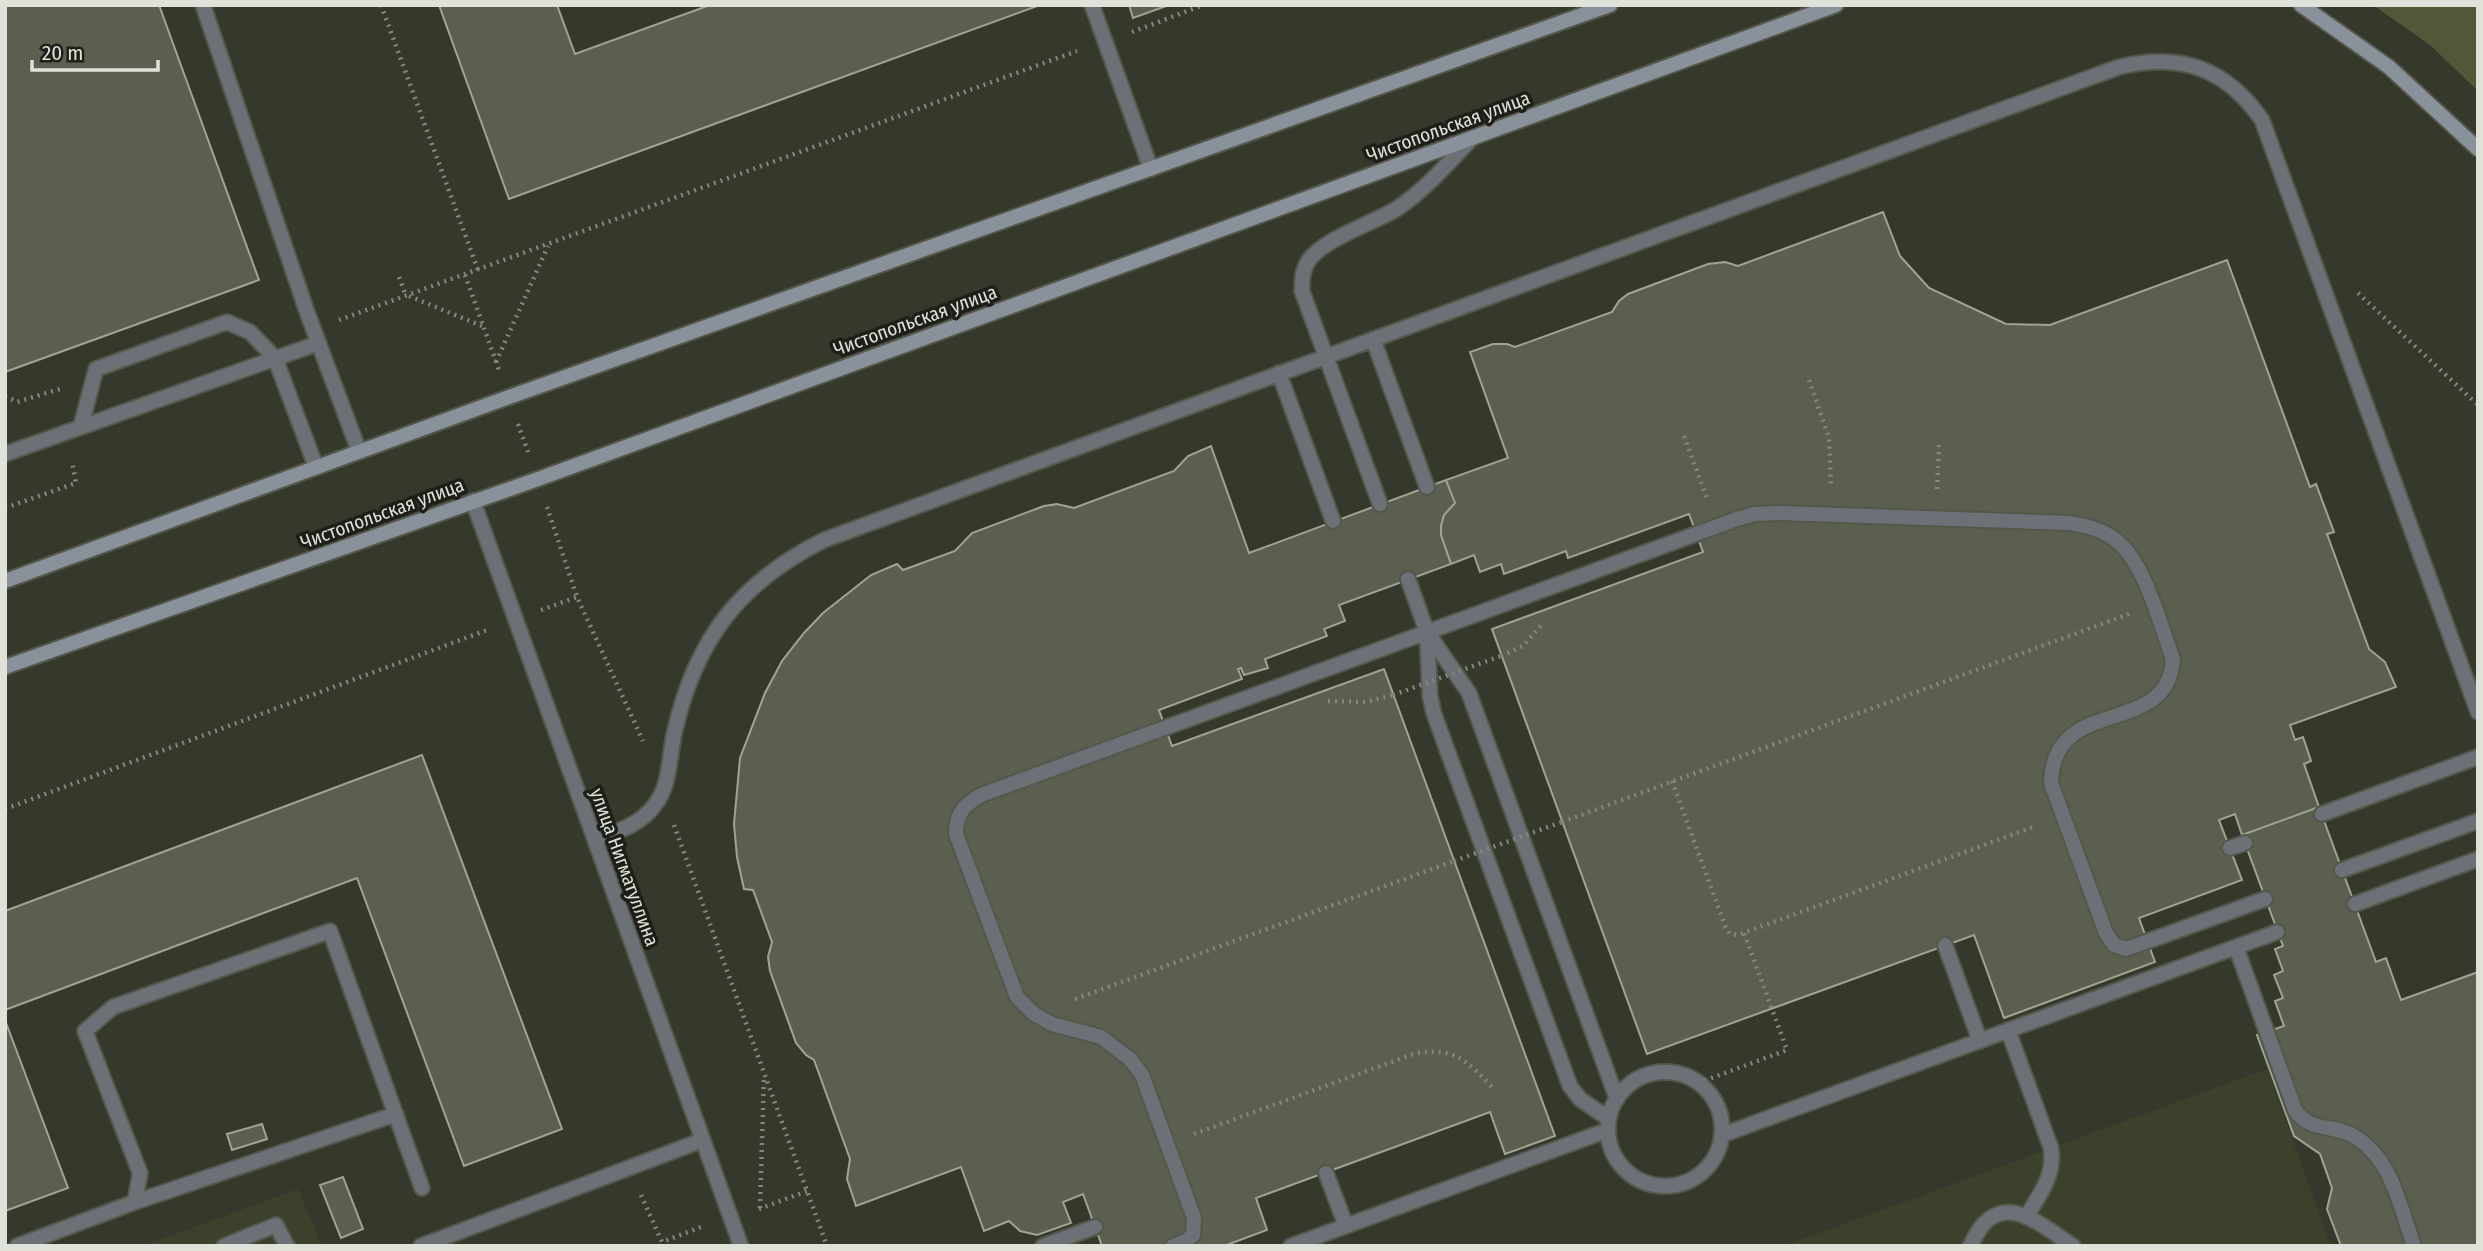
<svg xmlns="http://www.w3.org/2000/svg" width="2483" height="1251" font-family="'Fira Sans Condensed',sans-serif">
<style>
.built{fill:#3c412c}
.green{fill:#505837}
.building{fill:#5b5f4f;stroke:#9fa493;stroke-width:2}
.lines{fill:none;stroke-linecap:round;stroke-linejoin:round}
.service-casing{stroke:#54574a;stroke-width:18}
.minor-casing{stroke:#54574a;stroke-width:18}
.secondary-casing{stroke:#54574a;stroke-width:18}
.path{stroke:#84887c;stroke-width:4.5;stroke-dasharray:2 5;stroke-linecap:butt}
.service{stroke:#6c7177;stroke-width:14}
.minor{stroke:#6c7177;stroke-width:14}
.secondary{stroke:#89919a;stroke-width:14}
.path-bridge{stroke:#84887c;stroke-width:4.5;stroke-dasharray:2 5;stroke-linecap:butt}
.labels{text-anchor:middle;stroke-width:7;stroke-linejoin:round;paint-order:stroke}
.street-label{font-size:19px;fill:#dfe2d9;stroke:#1e1f19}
</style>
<rect width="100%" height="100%" fill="#35392b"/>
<path class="built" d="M2267 1069 2331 1246H1784Z
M298 1189 322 1246H143Z"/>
<path class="green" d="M2373 5H2478V91L2430 45Z"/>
<path class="building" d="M5 5H159L259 280 5 372Z
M439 5H557L575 54 710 5H1040L509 199Z
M1129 5H1169L1133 18Z
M1883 212 1900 256 1929 288 2006 324 2050 325 2227 260 2310 487 2316 484 2334 532 2327 534 2369 649 2385 662 2396 687 2290 725 2295 740 2303 737 2311 761 2304 764 2319 807 2242 835 2235 814 2219 820 2242 880 2139 918 2155 962 2004 1018 1974 935 1647 1054 1492 629 1703 552 1689 514 1568 558 1566 551 1504 574 1501 564 1480 572 1474 555 1451 564 1441 535V526L1444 515 1455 503 1446 480 1508 458 1470 352 1493 344H1507L1515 347 1612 312 1619 301 1628 294 1708 264 1725 262 1738 266Z
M1211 446 1249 553 1446 480 1455 503 1444 515 1441 526V535L1451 564 1339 605 1345 621 1324 629 1327 636 1265 659 1268 668 1244 675 1241 668 1238 669 1242 679 1159 710 1172 746 1384 669 1555 1136 1505 1154 1490 1112 1256 1198 1267 1230 1224 1246H1102L1083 1194 1063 1202 1071 1223 1037 1235 1020 1231 1009 1221 984 1231 961 1167 856 1206 847 1179 850 1159 814 1060 806 1055 796 1043 770 971 768 957 772 942 753 890 744 889 737 857 734 824 740 758 765 693 782 661 804 633 823 613 871 575 897 564 903 570 955 551 972 533 1044 506 1057 504 1074 508 1174 471 1188 456Z
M422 755 562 1129 464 1166 357 878 5 1010V911Z
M2319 807 2376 962 2386 958 2401 1000 2478 972V1246H2341L2327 1209 2332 1188 2320 1154 2294 1136 2257 1035 2284 1026 2275 1001 2283 998 2274 975 2283 971 2275 949 2283 946 2242 835Z
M5 1020 68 1188 5 1211Z
M262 1124 267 1139 232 1150 227 1134Z
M343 1177 363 1229 341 1238 320 1185Z"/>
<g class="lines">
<defs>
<path id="service" d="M203 5 307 312 359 451
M1092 5 1151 169
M1373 339 1427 487
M1279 373 1333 521
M81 426 96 369 227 322 250 332 275 358 316 467
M5 454 319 343
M1380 504 1302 291C1302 280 1302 270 1309 260 1325 238 1374 223 1398 208 1426 189 1450 161 1473 137
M1408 579 1427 632
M2322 814 2478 757
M595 840C616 832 640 825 654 806 671 786 669 754 675 730 696 639 740 582 824 540L2119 67C2180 52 2226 68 2262 120L2478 712
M2230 848 2245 843
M2342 870 2478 821
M2355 904 2478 859
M1945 945 1980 1041
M2236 947 2295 1110C2310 1132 2331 1124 2352 1135 2392 1157 2400 1207 2414 1246
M2008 1030 2051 1148C2055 1176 2040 1194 2026 1217
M1608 1129a57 57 0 1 1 114 0a57 57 0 1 1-114 0Z
M1609 1119 1580 1099 1570 1086 1434 714 1430 696 1427 632 1469 693 1617 1099
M1722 1135 2277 932
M1326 1173 1346 1226
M135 1202 140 1173 85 1031 113 1007 330 931 422 1188
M17 1246 135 1202 396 1114
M224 1246 276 1225 287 1246
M421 1246 703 1140
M1043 1246 1095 1227
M1173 1246 1186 1241 1193 1235 1194 1218 1142 1075 1130 1059 1101 1037 1052 1024 1034 1014 1017 997 956 834C956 813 964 805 981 795L1737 519 1754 514 1780 513 2069 523C2084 525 2097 528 2110 536 2144 556 2159 622 2173 659 2168 740 2053 692 2051 783L2106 933 2114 945 2126 949 2265 899
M1291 1246 1608 1130
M1970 1246C1976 1235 1982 1222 1994 1216 2019 1202 2052 1233 2073 1246"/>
<path id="minor" d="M473 501 741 1246"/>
<path id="secondary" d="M2301 5 2389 67 2478 149
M5 581 509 397 1610 5
M5 667 538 479 1836 5"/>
</defs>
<use href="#service" class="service-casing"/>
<use href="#minor" class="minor-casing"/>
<use href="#secondary" class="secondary-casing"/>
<path class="path" d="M381 5 478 270
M1132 32 1203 5
M465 275 499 370
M399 277 406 296
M2358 293 2478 405
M409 296 482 326
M339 320 1077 51
M496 362 548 246
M1809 380 1829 438 1831 487
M5 396 17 402 63 388
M518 424 528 452
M1684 436 1708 501
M1937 489 1939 445
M547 507 577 597 643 741
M5 508 76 483 72 461
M541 610 577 597
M1501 656 1523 646 1544 622
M1328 701 1366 702 1393 695
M1672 781 1726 928 1730 934 1738 935 2036 826
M5 809 490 629
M1562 822 2129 614
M674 825 827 1246
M1075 999 1454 861
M1698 1083 1787 1050 1744 933
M1194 1134 1416 1053C1455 1047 1467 1061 1492 1087
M641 1195 662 1242 704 1226
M760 1208 764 1077
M759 1209 807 1191"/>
<use href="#service" class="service"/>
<use href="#minor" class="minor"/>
<use href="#secondary" class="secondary"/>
<path class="path-bridge" d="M1393 695 1501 656
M1454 861 1562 822"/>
</g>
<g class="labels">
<g class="street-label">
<text transform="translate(1448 126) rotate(-20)" y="7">Чистопольская улица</text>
<text transform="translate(915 320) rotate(-20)" y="7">Чистопольская улица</text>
<text transform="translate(382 513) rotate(-20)" y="7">Чистопольская улица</text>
<text transform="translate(625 867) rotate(70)" y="7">улица Нигматуллина</text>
</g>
</g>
<rect width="2483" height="1251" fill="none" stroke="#dfe2d9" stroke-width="14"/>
<path d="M32 60v10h126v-10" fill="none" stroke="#dfe2d9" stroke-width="3.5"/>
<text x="42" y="60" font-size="21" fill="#dfe2d9" stroke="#1e1f19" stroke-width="5" paint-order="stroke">20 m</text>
</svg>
